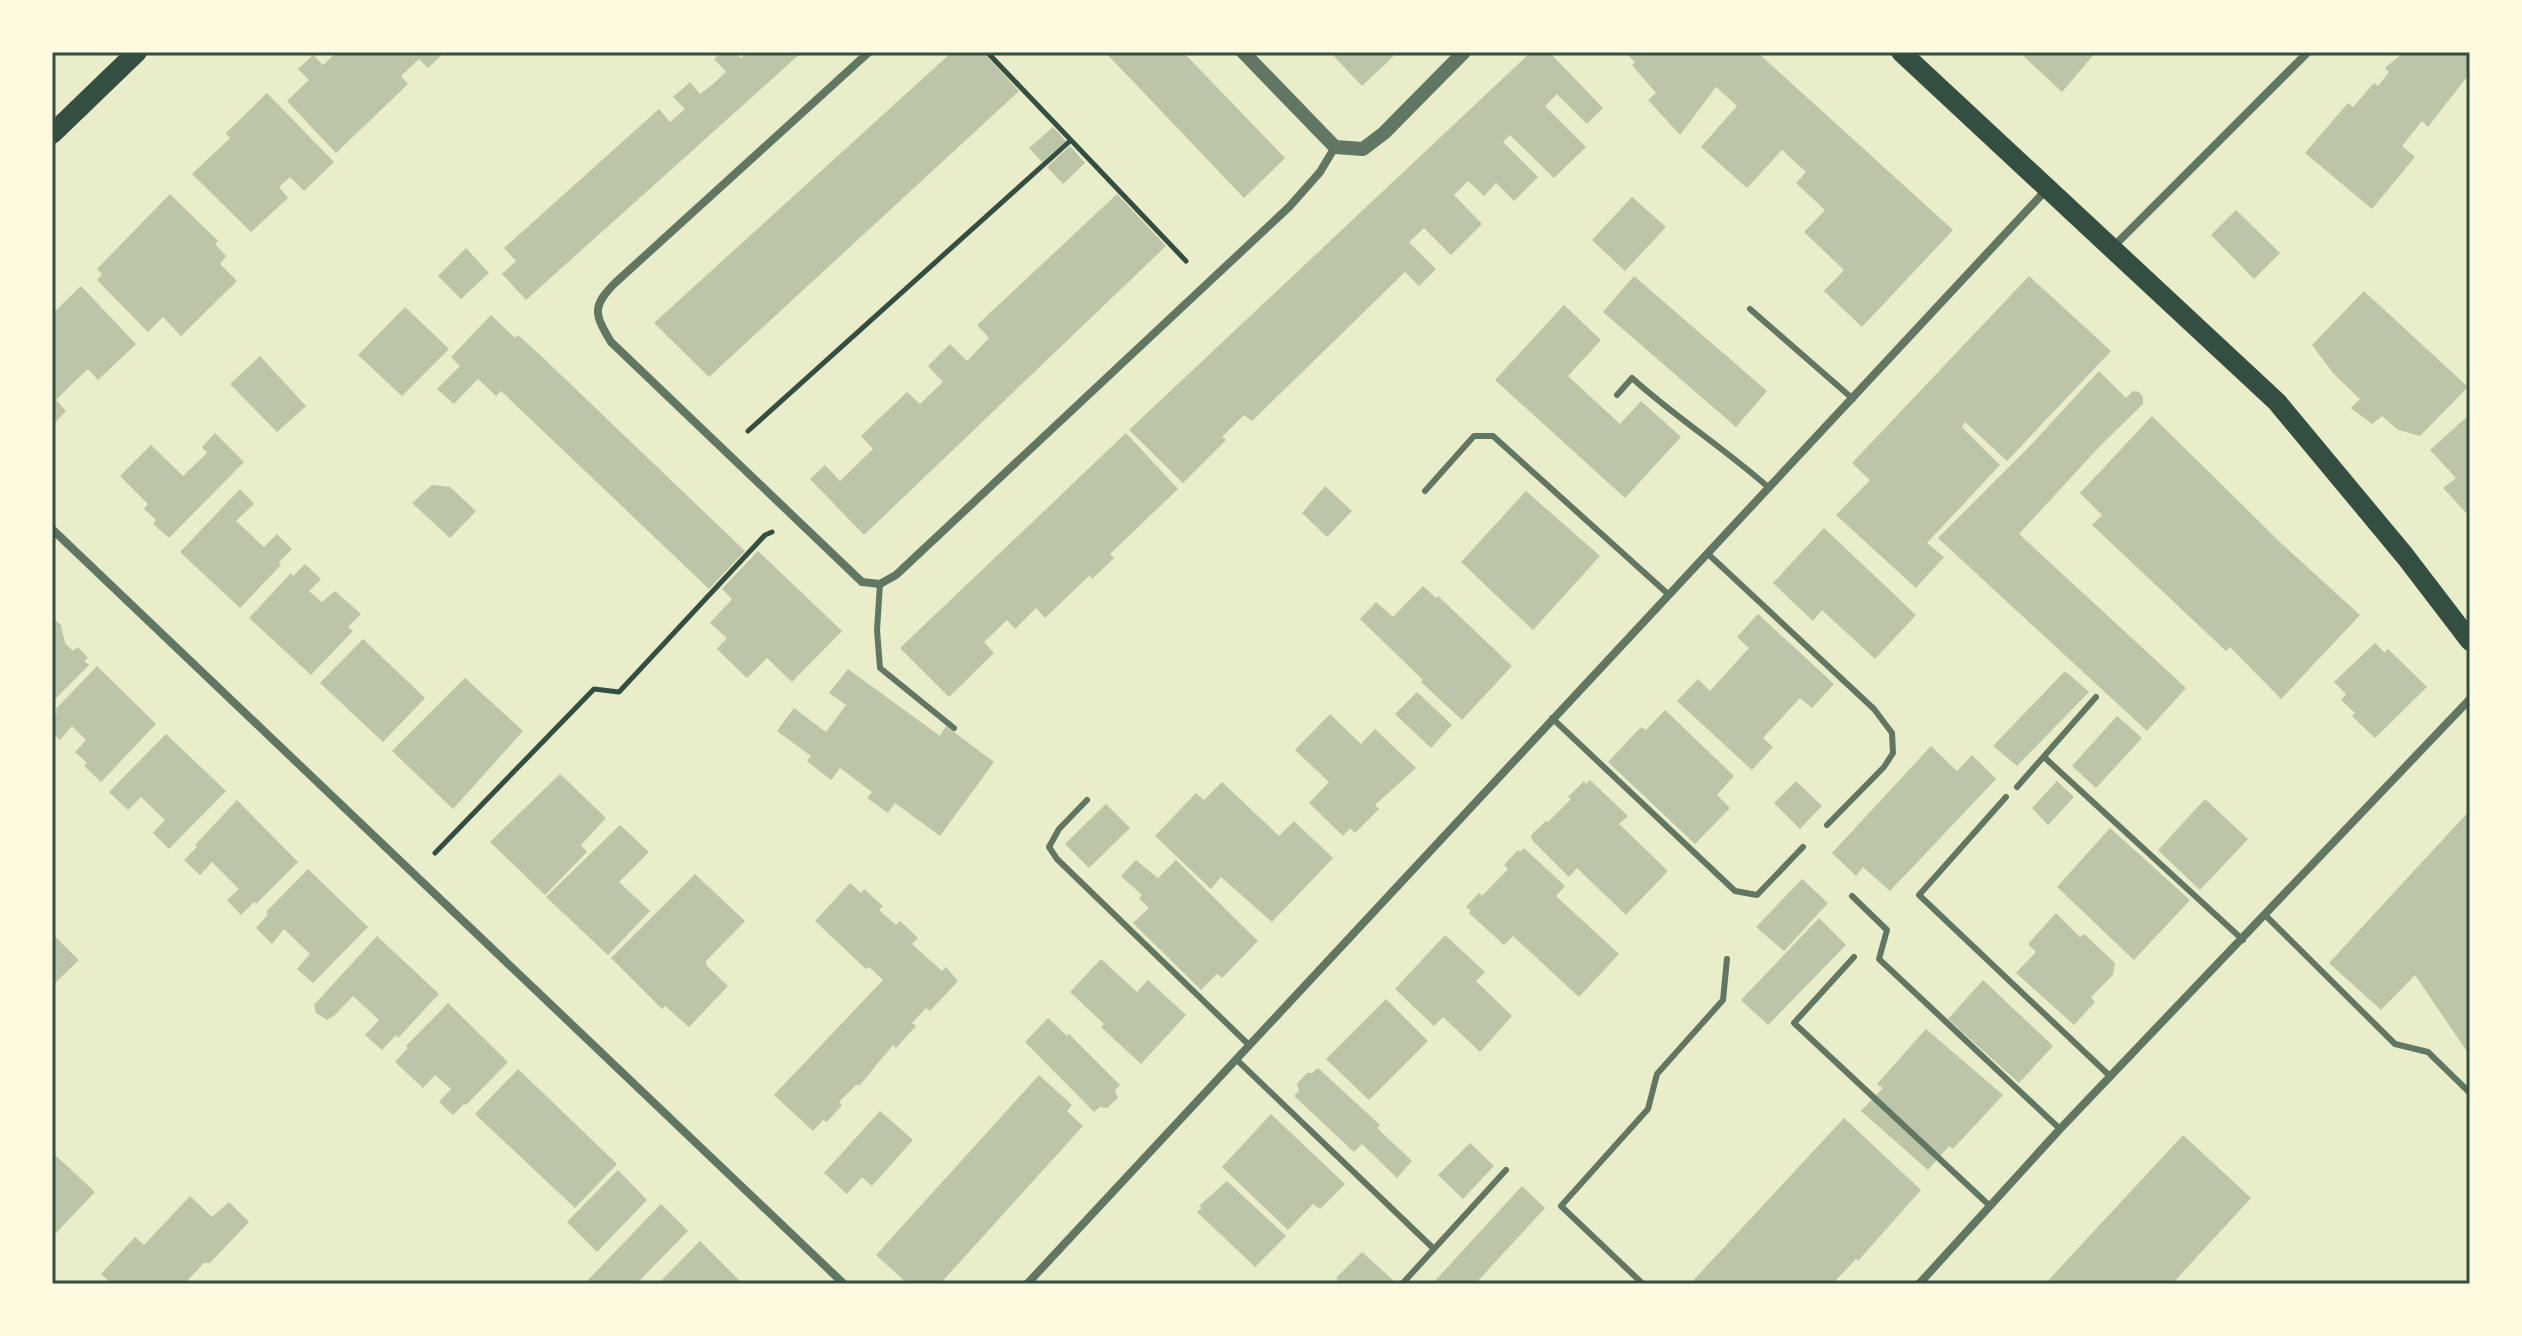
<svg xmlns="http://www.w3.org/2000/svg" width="2522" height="1336" font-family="Karla,sans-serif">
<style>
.building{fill:#bcc5a7}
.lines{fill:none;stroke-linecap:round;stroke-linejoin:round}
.path{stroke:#344e41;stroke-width:5}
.service{stroke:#617663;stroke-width:6}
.minor{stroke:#617663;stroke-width:8}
.tertiary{stroke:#617663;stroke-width:14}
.primary{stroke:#344e41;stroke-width:20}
.neatline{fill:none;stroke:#344e41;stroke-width:3}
</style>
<rect width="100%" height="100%" fill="#e9edc9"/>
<path class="building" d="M337 52H445L428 68 419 59 401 76 408 84 336 153 287 101 309 80 298 69 313 55 323 65Z
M721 52H736L741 58 747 52H802L526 300 502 274 516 261 504 248 659 109 670 122 685 109 673 97 690 82 700 94 713 84 726 72 714 59Z
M952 52H983L1019 91 709 377 654 323Z
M1105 52H1183L1285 158 1244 198Z
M1330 52H1398L1362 86Z
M1531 52H1549L1603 108 1587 124 1557 94 1545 106 1586 147 1554 178 1510 135 1503 142 1538 177 1514 201 1496 183 1484 196 1468 181 1454 195 1482 224 1451 255 1424 228 1409 242 1436 269 1419 286 1405 272 1252 421 1244 415 1222 437 1226 440 1183 483 1129 430Z
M1625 52H1757L1953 230 1862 327 1824 291 1844 270 1804 232 1825 210 1796 183 1806 172 1782 150 1747 188 1701 147 1737 106 1716 87 1680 135 1648 100 1656 93 1632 65 1635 62Z
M2019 52H2096L2062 92Z
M2404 52H2470V73L2428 127 2422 121 2402 146 2415 157 2372 209 2305 153 2348 103 2353 107 2374 83 2378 86 2389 72 2385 68Z
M267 93 334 162 304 191 290 177 279 187 288 198 251 232 192 174 230 138 226 133Z
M1053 127 1066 141 1042 162 1029 148Z
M1070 146 1085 163 1063 184 1047 167Z
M170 194 218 241 215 244 226 256 220 264 237 281 181 336 163 317 148 332 97 280 102 274 97 269Z
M1117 194 1166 246 864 535 810 479 825 465 840 481 873 449 861 436 907 392 920 404 943 382 928 366 950 344 967 361 989 338 977 325Z
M1632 197 1666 227 1625 271 1592 240Z
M2236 210 2280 253 2254 279 2211 235Z
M466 248 489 273 461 299 438 276Z
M1634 276 1767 391 1736 427 1603 312Z
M2029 276 2111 351 2007 461 1965 422 1962 427 2000 465 1927 543 1944 557 1916 588 1836 515 1870 480 1852 463Z
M81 286 136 344 98 380 88 369 73 383 56 400 66 411 52 426V314Z
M2364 291 2468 387 2420 436 2398 430 2382 416 2372 424 2351 408 2360 399 2333 373 2312 345Z
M1564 305 1601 340 1568 376 1620 424 1641 401 1681 437 1625 498 1495 380Z
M405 307 449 349 402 396 358 355Z
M491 315 515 338 518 335 538 353 745 551 709 589 501 391 496 396 478 379 454 404 437 389 460 366 451 357Z
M260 356 306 406 277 432 230 384Z
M2099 371 2126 398 2133 391 2139 392 2143 397V404L2099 447 2019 534 2186 688 2147 731 1938 538 2029 447Z
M2470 414V517L2443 488 2456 478 2430 450Z
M2152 416 2283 545 2360 615 2281 699 2230 647 2226 651 2092 525 2102 515 2080 493Z
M215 433 244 462 169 538 153 524 156 520 144 509 148 504 120 476 151 445 183 476 207 453 202 447Z
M1126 433 1178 489 1110 554 1114 558 1092 579 1090 575 1045 618 1036 608 1015 629 1007 620 984 642 994 653 949 697 900 648Z
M432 485 450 487 476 511 450 538 412 503Z
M1325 486 1352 511 1327 537 1302 513Z
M240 489 254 504 236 521 264 547 277 534 292 549 279 562 281 565 240 608 180 552Z
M1526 491 1600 556 1533 630 1461 562Z
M1824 528 1916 615 1875 659 1822 610 1813 621 1773 583Z
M758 551 842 631 792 682 767 658 747 678 717 649 727 638 710 623 732 599 722 589Z
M305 564 321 579 309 591 322 602 335 591 361 614 348 627 353 631 311 675 249 618 291 573 293 576Z
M1423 586 1436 598 1438 596 1512 666 1462 720 1421 682 1423 680 1360 619 1376 602 1393 617Z
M1758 614 1834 684 1812 708 1800 698 1763 738 1773 747 1752 770 1677 701 1698 679 1710 691 1749 648 1737 637Z
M52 618 61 625 65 643 73 651 78 647 88 658 84 661 89 665 52 702Z
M363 639 425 698 383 742 320 683Z
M2375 643 2385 653 2388 649 2427 687 2375 738 2352 716 2355 713 2341 700 2346 694 2334 682Z
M97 666 156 724 101 782 84 766 87 763 75 752 86 740 72 726 60 740 52 733V717L57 712 55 710Z
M848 669 940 736 946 726 994 762 940 836 895 803 888 813 867 798 872 792 840 768 831 780 807 761 811 756 777 731 794 708 826 732 846 705 829 693Z
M2065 671 2089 692 2017 766 1993 746Z
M465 678 523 731 453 809 392 751Z
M1417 692 1452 725 1431 748 1395 714Z
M1665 710 1734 776 1717 795 1730 808 1695 844 1608 762 1641 727 1646 730Z
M1330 714 1361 744 1375 729 1416 768 1375 805 1379 809 1355 833 1350 828 1343 836 1309 803 1329 782 1295 750Z
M2117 716 2142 738 2096 788 2072 766Z
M166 734 226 791 169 849 153 833 165 820 141 797 128 810 109 792Z
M1931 746 1957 771 1972 755 1996 779 1890 891 1863 867 1856 876 1832 853Z
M560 774 606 818 581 845 587 852 545 895 490 842Z
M1590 780 1628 816 1619 824 1668 871 1626 915 1577 868 1569 877 1532 840 1531 835 1546 821 1548 822 1571 799 1568 797 1584 781 1586 784Z
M1796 781 1822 806 1800 829 1774 803Z
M2057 781 2074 797 2048 825 2032 808Z
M1222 782 1279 836 1294 821 1333 858 1272 922 1221 877 1211 889 1155 836 1196 793 1204 800Z
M2205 799 2248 839 2200 890 2158 850Z
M237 800 298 862 256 904 254 902 241 915 227 900 239 889 212 862 200 875 184 860 197 847 195 845Z
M1106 804 1130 828 1089 868 1065 844Z
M2470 810V1056L2415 975 2381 1010 2329 963Z
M620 825 649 852 619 882 650 911 608 955 546 897Z
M2110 828 2190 900 2134 960 2057 887Z
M1524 848 1565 886 1556 896 1619 954 1579 997 1513 936 1504 945 1469 913 1471 911 1466 907 1479 893 1482 896 1508 869 1504 865 1518 850 1520 852Z
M1136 860 1158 878 1176 860 1258 941 1222 978 1217 974 1201 990 1133 923 1149 908 1139 898 1142 895 1121 876Z
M308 869 368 927 313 983 297 969 310 954 284 929 272 944 256 928 268 914 266 912Z
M695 874 745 921 706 961 707 966 728 986 689 1027 665 1006 662 1009 611 958Z
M1802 879 1828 903 1784 951 1756 927Z
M850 883 861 893 864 889 883 906 879 910 896 925 900 921 918 938 912 944 942 971 946 967 958 981 930 1011 926 1008 912 1023 916 1026 896 1048 893 1045 860 1085H856L839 1102 842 1105 827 1122 823 1120 813 1131 774 1095 883 980 869 967 866 969 815 921Z
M2056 913 2080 937 2084 934 2115 963 2113 975 2091 997 2095 1002 2074 1025 2016 973 2036 952 2028 944Z
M1819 918 1846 945 1768 1025 1741 1000Z
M52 934 79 960 54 984 52 982Z
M1445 935 1485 972 1476 981 1512 1016 1480 1052 1443 1017 1434 1026 1395 989Z
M377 936 439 994 398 1038 396 1035 382 1050 365 1035 379 1020 353 996 335 1015 327 1020 316 1013 314 1005Z
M1101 959 1137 992 1148 980 1186 1015 1141 1064 1101 1027 1104 1024 1070 992Z
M1983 980 2053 1046 2019 1083 1948 1019Z
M1386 999 1428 1041 1369 1100 1326 1059Z
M448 1003 508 1062 466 1105 464 1104 453 1115 439 1102 451 1089 435 1075 423 1088 395 1062 408 1048 406 1046Z
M1048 1018 1067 1036 1069 1034 1120 1085 1115 1090 1118 1098 1107 1108 1100 1107 1094 1112 1025 1042Z
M1926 1029 2003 1095 1953 1149 1949 1146 1928 1170 1861 1111 1883 1088 1877 1084Z
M1318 1068 1380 1125 1377 1128 1412 1161 1397 1178 1362 1144 1354 1152 1294 1096 1299 1091 1297 1084 1307 1073H1312Z
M518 1069 617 1164 575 1208 475 1114Z
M1039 1075 1072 1105 1067 1111 1083 1126 940 1284H908L876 1255Z
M880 1111 913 1140 872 1186 862 1177 847 1194 824 1173Z
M1271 1114 1345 1184 1320 1209 1313 1204 1288 1230 1222 1167Z
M1844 1118 1921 1190 1858 1261 1856 1259 1832 1284H1690Z
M2183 1135 2251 1198 2172 1284H2045Z
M1470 1143 1494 1166 1463 1199 1438 1175Z
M52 1152 95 1192 56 1233 52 1230Z
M618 1170 647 1200 597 1252 567 1222Z
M1227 1181 1286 1236 1255 1267 1197 1212 1202 1208 1199 1206Z
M1522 1186 1545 1208 1475 1284H1432Z
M190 1196 212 1217 229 1202 249 1222 210 1263H204L184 1284H112L101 1274 135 1237 144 1245Z
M661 1204 688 1231 636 1284H584Z
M700 1241 743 1284H658Z
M1362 1252 1394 1281 1391 1284H1342L1336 1278Z"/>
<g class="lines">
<path class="path" d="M987 52 1186 261
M748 431 1070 141
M435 853 594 689 619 692 765 535 772 532"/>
<path class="service" d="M1750 309 1853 399
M1617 395 1632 378C1675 417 1724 448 1768 487
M1425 491 1474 436H1493L1668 594
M1707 553 1874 709 1892 733 1893 753 1884 767 1827 825
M880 584 877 630 880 668 954 728
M1552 718 1735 891 1757 895 1803 847
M2044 757 2243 940
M2017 787 2096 697
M2006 797 1919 895 2111 1077
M1087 800 1059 829 1049 847 1057 859 1249 1045
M1852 896 1887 930 1879 959 2060 1129
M2265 915 2395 1044 2428 1052 2470 1093
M1854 957 1794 1023 1990 1206
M1236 1059 1434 1249
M1402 1284 1506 1170
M1643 1284 1561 1206 1648 1109 1657 1074 1723 1000 1727 959"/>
<path class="minor" d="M869 52 615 283C592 306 594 314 611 342L862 582 880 584 896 575 1289 207 1320 172 1335 147
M2112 248 2308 52
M52 529 844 1284
M1027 1284 2046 190
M1919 1284 2060 1129 2470 699"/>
<path class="tertiary" d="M1243 52 1335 147 1363 149 1384 133 1464 52"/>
<path class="primary" d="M1901 52 2277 402 2405 556 2470 641
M52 134 137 52"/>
</g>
<rect width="2522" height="1336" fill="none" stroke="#fefae0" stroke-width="108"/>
<rect x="54" y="54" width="2414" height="1228" class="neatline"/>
</svg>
